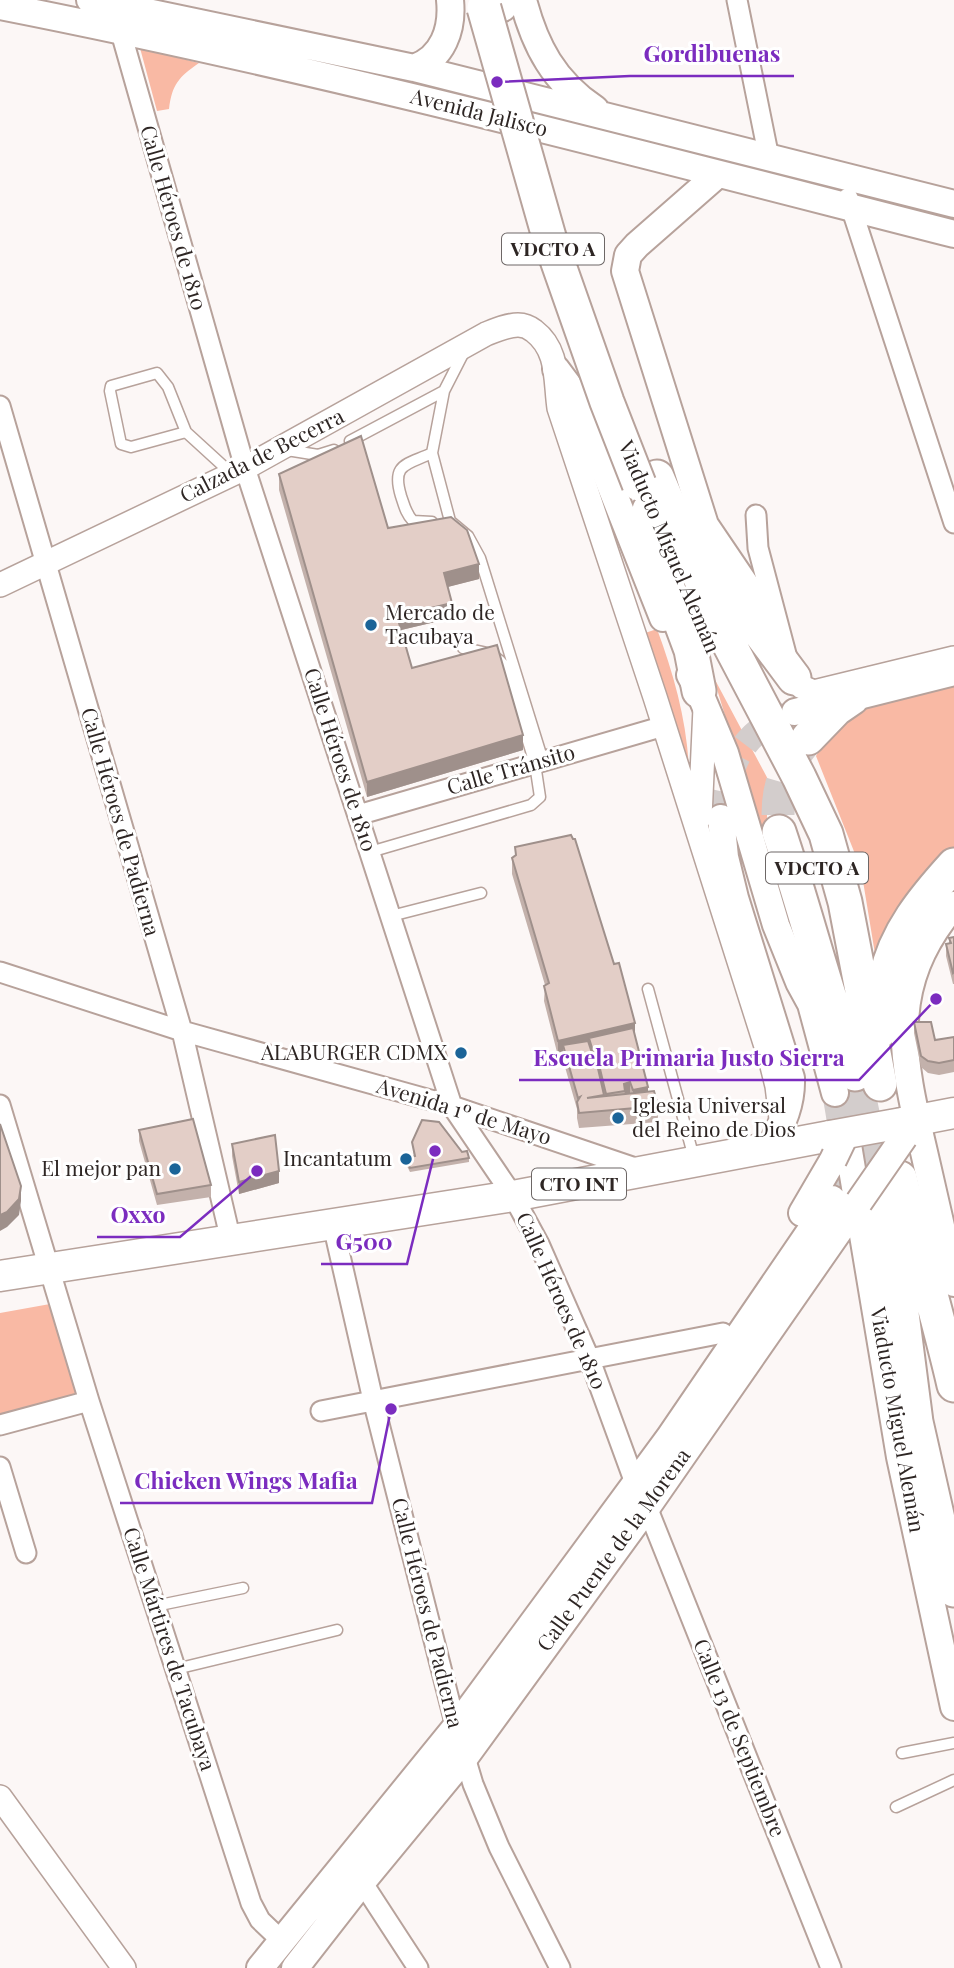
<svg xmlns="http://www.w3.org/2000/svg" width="954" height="1968" font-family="'Playfair Display',serif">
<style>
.green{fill:#f9b9a4}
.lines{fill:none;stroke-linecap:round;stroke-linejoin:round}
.secondary-tunnel{stroke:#d3cdcc;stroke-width:26;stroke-dasharray:26 13;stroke-linecap:butt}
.motorway-tunnel{stroke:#d3cdcc;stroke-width:33;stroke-dasharray:33 17;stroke-linecap:butt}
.service-casing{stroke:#b7a29b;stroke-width:13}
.minor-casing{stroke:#b7a29b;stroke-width:23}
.tertiary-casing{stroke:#b7a29b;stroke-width:26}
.secondary-casing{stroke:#b7a29b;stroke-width:30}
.primary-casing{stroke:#b7a29b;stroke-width:33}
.motorway-casing{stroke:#b7a29b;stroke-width:37}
.service{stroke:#fff;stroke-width:10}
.minor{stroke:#fff;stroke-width:19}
.tertiary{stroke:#fff;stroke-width:23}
.secondary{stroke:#fff;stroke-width:26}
.primary{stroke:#fff;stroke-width:30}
.motorway{stroke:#fff;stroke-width:33}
.secondary-bridge-casing{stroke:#b7a29b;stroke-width:30;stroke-linecap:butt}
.primary-bridge-casing{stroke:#b7a29b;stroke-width:33;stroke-linecap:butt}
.motorway-bridge-casing{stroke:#b7a29b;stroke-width:37;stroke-linecap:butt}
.secondary-bridge{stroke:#fff;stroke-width:26}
.primary-bridge{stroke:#fff;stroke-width:30}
.motorway-bridge{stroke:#fff;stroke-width:33}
.wall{fill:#c3b1ab}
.shaded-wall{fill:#9f908b}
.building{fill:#e3cec7;stroke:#9f908b;stroke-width:2}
.poi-dot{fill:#1b6498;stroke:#fff;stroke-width:2.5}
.labels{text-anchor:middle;stroke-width:6;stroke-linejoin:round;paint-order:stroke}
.shield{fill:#fff;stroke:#6d6766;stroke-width:2}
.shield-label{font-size:19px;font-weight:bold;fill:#2e2624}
.street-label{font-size:21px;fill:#2e2624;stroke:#fff}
.poi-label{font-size:21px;fill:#2e2624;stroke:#fff;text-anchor:end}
.leader{fill:none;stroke:#7b2cbf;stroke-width:2.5}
.callout-dot{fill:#7b2cbf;stroke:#fff;stroke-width:2.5}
.callout-label{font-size:23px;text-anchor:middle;font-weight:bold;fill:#7b2cbf;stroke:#fff;stroke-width:6;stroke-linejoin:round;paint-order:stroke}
</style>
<rect width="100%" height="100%" fill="#fcf7f6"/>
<path class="green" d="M140 48 199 63C179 77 172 84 169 109L157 111Z
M657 629C674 675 686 718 689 767L642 634Z
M713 676 787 815 767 812V844H764Z
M954 684V852L876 960 861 869 816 756 830 731 856 708Z
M50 1304 78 1394 0 1416V1313Z"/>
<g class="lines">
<path class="secondary-tunnel" d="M721 818C729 770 736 735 787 715
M832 1199C847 1164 842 1129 835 1093"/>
<path class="motorway-tunnel" d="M778 815C778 786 786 765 804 743
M858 1089 881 1199"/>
<defs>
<path id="service" d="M186 432 131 447 121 444 110 391 111 386 157 373 168 387 186 432 232 474
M350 441 444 391 465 350
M287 450 318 455 334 450
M432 453 444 391
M432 522 413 521C406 514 404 505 401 496 391 463 407 465 432 453L450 521 468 536 480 558 543 761
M370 852 531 805 540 797 535 764 506 669C497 652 481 652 463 648
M391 916 481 893
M648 989 694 1158
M155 1606 243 1588
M176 1669 337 1630
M902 1753 954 1743
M896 1807 954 1780"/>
<path id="minor" d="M737 0 769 158
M121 19 120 29 245 468 452 1106 513 1196 539 1244 590 1360 635 1483
M848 198 954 523
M0 406 182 1031 231 1241
M756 515 758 548 786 654
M358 815 664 726
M0 972 182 1031 452 1106 641 1170
M0 1105 89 1401 251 1903 260 1920 283 1942
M333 1225 373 1400 456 1727 473 1784 499 1847 560 1968
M321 1411 723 1333
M0 1425 89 1401
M0 1467 26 1553
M647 1507 831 1968
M362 1882 418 1968"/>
<path id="tertiary" d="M0 585 245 468 486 334C496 330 507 325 518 325 524 325 529 327 534 331 559 350 555 380 559 408L655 697 771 1062 777 1086 781 1119
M794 678 802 687 814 692 954 658
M700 817 705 708
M0 1797 124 1968"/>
<path id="secondary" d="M90 0 414 68 954 204
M523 0C535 46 554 82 595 109
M0 6C321 69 637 153 954 234
M414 68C443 58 453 29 450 0
M718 174 637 245 628 255 625 271 705 525 768 618
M556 369 568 385 577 401 663 618
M690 675 699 691 725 753 776 925 799 982 811 1004 835 1093
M795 712 954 672
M721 818 725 857 735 898 791 1078C792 1105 782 1124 770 1148
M954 905C885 986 902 1058 924 1152 934 1196 944 1239 954 1283
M846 1133 900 1457 954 1707
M802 1213 833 1160
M260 1968 456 1727 669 1438 832 1199
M295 1968 362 1882 465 1757 647 1507 859 1202"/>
<path id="primary" d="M902 1123 954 1113
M0 1276 513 1196 830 1136"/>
<path id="motorway" d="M499 0 501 5
M657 477 725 636 799 777 826 834 845 902 880 1084
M649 510 668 588 691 650 699 691
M699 551 794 678
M808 738 836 709 852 698
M779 832C806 912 826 994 855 1074
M879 1032C882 1014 882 995 886 977 895 933 924 898 954 865
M900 1178C917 1247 938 1316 954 1385
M881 1199 895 1259 916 1422 954 1590"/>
</defs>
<use href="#service" class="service-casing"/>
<use href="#minor" class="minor-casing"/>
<use href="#tertiary" class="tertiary-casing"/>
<use href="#secondary" class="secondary-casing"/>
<use href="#primary" class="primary-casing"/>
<use href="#motorway" class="motorway-casing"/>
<use href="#service" class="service"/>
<use href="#minor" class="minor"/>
<use href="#tertiary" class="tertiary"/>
<use href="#secondary" class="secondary"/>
<use href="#primary" class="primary"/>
<use href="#motorway" class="motorway"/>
<defs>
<path id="secondary-bridge" d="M833 1160 846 1133
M859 1202 904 1137"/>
<path id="primary-bridge" d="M830 1136 902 1123"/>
<path id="motorway-bridge" d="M484 8 549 237 607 402 639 484"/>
</defs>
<use href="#secondary-bridge" class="secondary-bridge-casing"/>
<use href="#primary-bridge" class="primary-bridge-casing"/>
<use href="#motorway-bridge" class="motorway-bridge-casing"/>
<use href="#secondary-bridge" class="secondary-bridge"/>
<use href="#primary-bridge" class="primary-bridge"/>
<use href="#motorway-bridge" class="motorway-bridge"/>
</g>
<path class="wall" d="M279 474 388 528 479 579 447 587 452 618 401 630 412 668 523 750 367 797 279 490Z
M515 847 635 1035 648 1092 658 1106V1122L579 1128 577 1118V1109L563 1060V1055L558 1056 544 1001 545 985 512 874V858L515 856Z
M954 937V984H953L946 956V944L949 943V938Z
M914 1022 935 1040 954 1037V1072L939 1075 928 1073 921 1067 914 1033Z
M139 1130 211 1185V1197L157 1205 139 1141Z
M412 1142 462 1152 469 1158V1162L410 1172 405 1162V1158L414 1156Z
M232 1144 279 1183 239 1194 232 1156Z"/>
<path class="shaded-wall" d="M479 564V579L444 588V573Z
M452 603V618L397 631V616Z
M523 735V750L367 797V782Z
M635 1023V1039L589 1038V1049L563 1045V1055L558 1056V1041Z
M630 1082V1097L625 1099 624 1084Z
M648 1087V1102L633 1105V1090Z
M279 1171V1183L239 1194V1182Z
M21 1186V1201L19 1215 7 1227 0 1231V1215Z"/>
<path class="building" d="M361 436 388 528 451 517 467 530 479 564 444 573 452 603 397 616 412 668 497 645 523 735 367 782 279 474Z
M571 835 573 839H575L614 964 619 963 635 1023 558 1041 544 986 549 983 512 858 516 855 515 847Z
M954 937V972L953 973 946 944 951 943 949 938Z
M914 1022H931L935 1040 954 1037V1060L939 1063 928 1061 921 1056Z
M633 1028 648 1087 633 1090 630 1082 624 1084 625 1091 606 1094 595 1048H592L589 1038Z
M588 1041 591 1050 594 1051 604 1095 587 1098 654 1091 658 1106 579 1113 577 1102 580 1097 578 1098 563 1045Z
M193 1119 211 1185 157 1194 139 1130Z
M422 1120 439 1122 462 1152 467 1151 469 1158 410 1168 405 1158 415 1156 412 1142Z
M0 1124 21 1186 19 1199 7 1212 0 1215Z
M275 1135 279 1171 239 1182 232 1144Z"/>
<g class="poi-dot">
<circle cx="371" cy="625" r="7"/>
<circle cx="461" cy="1053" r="7"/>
<circle cx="618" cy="1118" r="7"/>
<circle cx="406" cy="1159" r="7"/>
<circle cx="175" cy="1169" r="7"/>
</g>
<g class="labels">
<g class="shield">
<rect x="502" y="233.5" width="102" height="31" rx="5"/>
<rect x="766" y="852.5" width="102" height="31" rx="5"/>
<rect x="532" y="1168.5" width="94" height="31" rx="5"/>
</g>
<g class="shield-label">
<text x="553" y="256">VDCTO A</text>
<text x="817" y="875">VDCTO A</text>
<text x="579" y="1191">CTO INT</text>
</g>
<g class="street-label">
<text transform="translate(479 113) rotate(14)" y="7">Avenida Jalisco</text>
<text transform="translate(173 218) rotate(74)" y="7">Calle Héroes de 1810</text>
<text transform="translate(262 456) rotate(-27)" y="7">Calzada de Becerra</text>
<text transform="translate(669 547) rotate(67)" y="7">Viaducto Miguel Alemán</text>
<text transform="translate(340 760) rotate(72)" y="7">Calle Héroes de 1810</text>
<text transform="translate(511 770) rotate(-16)" y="7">Calle Tránsito</text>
<text transform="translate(120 822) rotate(74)" y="7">Calle Héroes de Padierna</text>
<text transform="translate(464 1112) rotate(17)" y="7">Avenida 1º de Mayo</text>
<text transform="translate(561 1301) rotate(66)" y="7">Calle Héroes de 1810</text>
<text transform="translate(897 1420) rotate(80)" y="7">Viaducto Miguel Alemán</text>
<text transform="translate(614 1550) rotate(-54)" y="7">Calle Puente de la Morena</text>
<text transform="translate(427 1613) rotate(76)" y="7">Calle Héroes de Padierna</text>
<text transform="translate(169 1649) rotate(72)" y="7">Calle Mártires de Tacubaya</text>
<text transform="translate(739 1738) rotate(68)" y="7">Calle 13 de Septiembre</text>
</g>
<g class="poi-label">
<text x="385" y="620" text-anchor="start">Mercado de<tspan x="385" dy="24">Tacubaya</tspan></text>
<text x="447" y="1060">ALABURGER CDMX</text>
<text x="632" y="1113" text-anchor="start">Iglesia Universal<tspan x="632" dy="24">del Reino de Dios</tspan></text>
<text x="392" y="1166">Incantatum</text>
<text x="161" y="1176">El mejor pan</text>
</g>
</g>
<path class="leader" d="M497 82L630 76H794M936 999L859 1080H519M257 1171L180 1237H97M435 1151L407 1264H321M391 1409L372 1503H120"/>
<g class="callout-dot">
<circle cx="497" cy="82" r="7"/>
<circle cx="936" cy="999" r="7"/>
<circle cx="257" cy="1171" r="7"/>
<circle cx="435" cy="1151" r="7"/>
<circle cx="391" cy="1409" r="7"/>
</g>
<g class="callout-label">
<text x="712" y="62">Gordibuenas</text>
<text x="689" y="1066">Escuela Primaria Justo Sierra</text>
<text x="138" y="1223">Oxxo</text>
<text x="364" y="1250">G500</text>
<text x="246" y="1489">Chicken Wings Mafia</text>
</g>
</svg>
